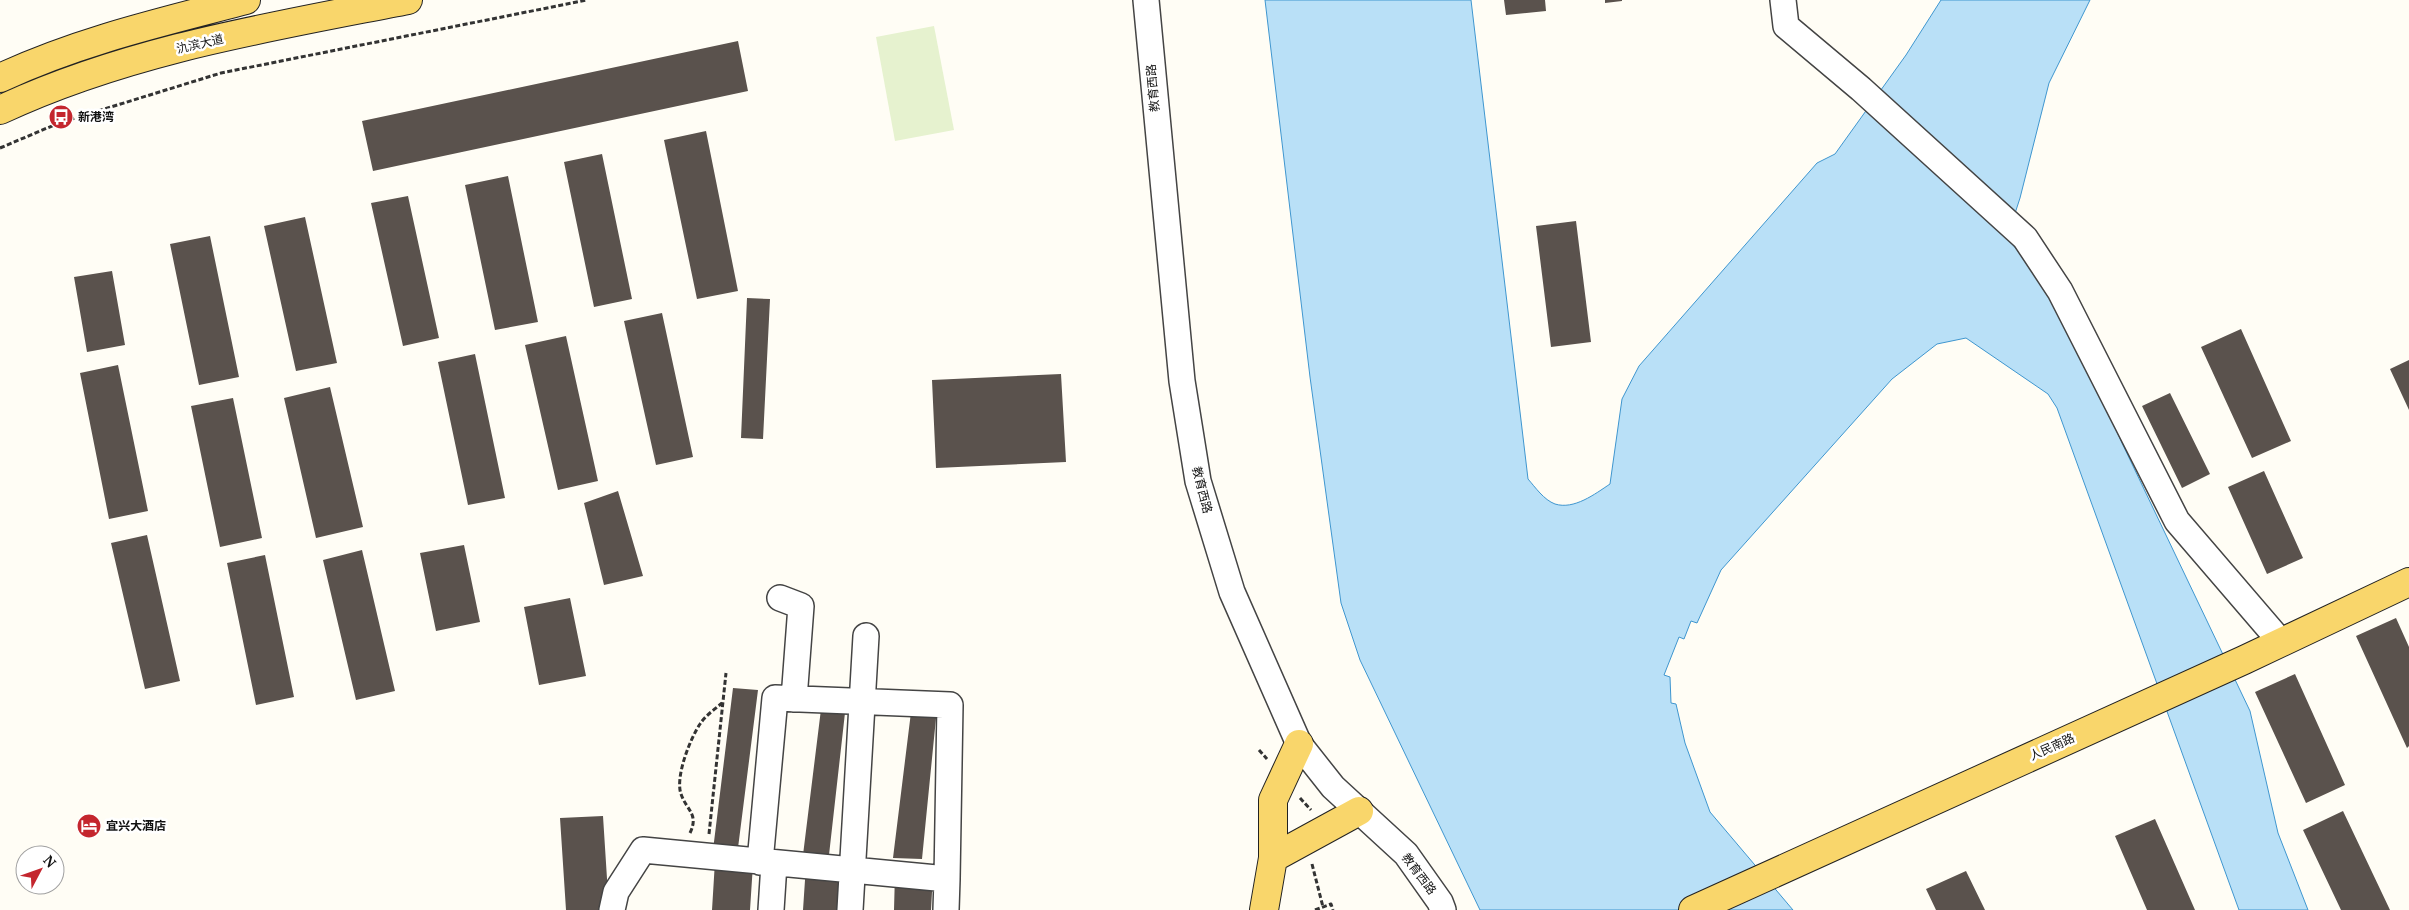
<svg xmlns="http://www.w3.org/2000/svg" width="2409" height="910" font-family="'PT Serif','Noto Sans SC',serif">
<style>
.pitch{fill:#e6f2cf}
.water{fill:#b9e0f7;stroke:#3f96cf}
.building{fill:#5a524d}
.lines{fill:none;stroke-linecap:round;stroke-linejoin:round}
.minor-casing{stroke:#444;stroke-width:28}
.major-casing{stroke:#222;stroke-width:30}
.path{stroke:#333;stroke-width:3;stroke-dasharray:5 2.5;stroke-linecap:butt}
.minor{stroke:#fff;stroke-width:25}
.major{stroke:#f9d66b;stroke-width:28}
.labels{text-anchor:middle;stroke-width:5;stroke-linejoin:round;paint-order:stroke}
.street-label{font-size:12px;fill:#111;stroke:#fff}
.poi-label{font-size:12px;font-weight:bold;fill:#111;stroke:#fff;text-anchor:start}
</style>
<rect width="100%" height="100%" fill="#fffdf5"/>
<path class="pitch" d="M934 26 954 130 895 141 876 37Z"/>
<path class="water" d="M1265 0H1471L1528 479C1535 487 1544 500 1555 504 1574 510 1595 494 1610 484L1622 399 1639 366 1817 163 1835 154 1906 55 1941 0H2090L2049 83 2020 198 2007 238 2023 257 2076 339 2122 443 2250 711 2278 833 2308 910H2239L2057 408 2048 394 1966 338 1937 344 1892 379 1721 570 1697 623 1691 621 1684 639 1679 637 1664 675 1670 677 1671 703 1676 704 1685 743 1710 812 1793 910H1480L1360 660 1341 603 1310 377Z"/>
<path class="building" d="M1504 0H1545L1546 11 1506 15Z
M1605 0H1622V1L1605 3Z
M738 41 748 91 373 171 362 121Z
M706 131 738 291 697 299 664 140Z
M602 154 632 299 594 307 564 162Z
M508 176 538 322 495 330 465 185Z
M408 196 439 338 403 346 371 203Z
M305 217 337 363 296 371 264 226Z
M1576 221 1591 342 1551 347 1536 226Z
M210 236 239 377 199 385 170 244Z
M112 271 125 345 87 352 74 277Z
M747 298 770 299 763 439 741 438Z
M662 313 693 457 656 465 624 321Z
M2241 329 2291 441 2252 458 2201 347Z
M566 336 598 481 558 490 525 345Z
M475 354 505 498 468 505 438 362Z
M2409 360V410L2390 369Z
M118 365 148 511 109 519 80 373Z
M1061 374 1066 462 936 468 932 380Z
M330 387 363 527 316 538 284 398Z
M2170 393 2210 474 2182 488 2142 406Z
M233 398 262 538 220 547 191 406Z
M2264 471 2303 558 2267 574 2228 487Z
M618 491 643 576 604 585 584 503Z
M147 535 180 681 145 689 111 543Z
M464 545 480 622 436 631 420 553Z
M362 550 395 691 356 700 323 560Z
M265 555 294 697 256 705 227 563Z
M570 598 586 676 539 685 524 607Z
M2396 618 2409 647V746L2407 748 2356 636Z
M2295 674 2345 785 2306 803 2255 692Z
M733 688 758 690 738 848 713 850Z
M823 693 847 695 829 855H803Z
M913 696 938 698 922 859 893 858Z
M2343 811 2390 910H2341L2303 830Z
M603 816 609 910H566L560 818Z
M2155 819 2195 910H2147L2115 836Z
M715 861 753 864 750 910H712Z
M806 865 843 867 841 910H803Z
M1966 871 1985 910H1936L1926 889Z
M895 873 933 874 931 910H894Z"/>
<g class="lines">
<defs>
<path id="minor" d="M1146 0 1182 381 1198 481 1232 592 1299 744 1333 787 1406 854 1440 902 1443 910
M1783 0 1786 26 1861 89 2025 238 2060 291 2177 521 2281 642
M780 598 801 606 794 699
M760 862 775 698 950 705 947 879
M612 910 616 892 643 850 947 879 946 910
M771 910 774 864
M850 910 866 636"/>
<path id="major" d="M0 78C79 41 162 22 246 0
M0 110C128 50 270 27 408 0
M1273 858V800L1299 744
M1264 910 1273 858 1359 811
M1693 910 2244 660 2409 582"/>
</defs>
<use href="#minor" class="minor-casing"/>
<use href="#major" class="major-casing"/>
<path class="path" d="M0 148 59 123 221 73 587 0
M1259 750 1267 759
M1300 798 1311 810
M690 833C699 814 687 811 681 794 675 777 690 739 700 724 705 716 715 709 722 703
M709 834 726 673
M1312 864 1323 907
M1315 910 1331 904 1333 910"/>
<use href="#minor" class="minor"/>
<use href="#major" class="major"/>
</g>
<defs>
<symbol id="bus-disc" viewBox="-11 -11 22 22"><circle r="9.5" fill="#c4262e" stroke="#fff"/><path d="M-5-6H5V4H4V6H2V4H-2V6H-4V4H-5ZM-3.5-4V0h7V-4ZM-3.5 1.2v1.5H-2V1.2ZM2 1.2v1.5H3.5V1.2Z" fill="#fff"/></symbol>
<symbol id="hotel-disc" viewBox="-11 -11 22 22"><circle r="9.5" fill="#c4262e" stroke="#fff"/><path d="M-6-4.5h1.5V1H6V5H4.5V3h-9V5H-6ZM-4 0a1.8 1.8 0 1 1 3.6 0ZM.5 0V-2.5h3Q6-2.5 6 0Z" fill="#fff"/></symbol>
</defs>
<g fill-rule="evenodd">
<use href="#bus-disc" x="47" y="103" width="28" height="28"/>
<use href="#hotel-disc" x="75" y="812" width="28" height="28"/>
</g>
<g class="labels">
<g class="street-label">
<text transform="translate(200 44) rotate(-13)" y="4">氿滨大道</text>
<text transform="translate(1153 88) rotate(-95)" y="4">教育西路</text>
<text transform="translate(1202 490) rotate(76)" y="4">教育西路</text>
<text transform="translate(2052 747) rotate(-24)" y="4">人民南路</text>
<text transform="translate(1419 874) rotate(53)" y="4">教育西路</text>
</g>
<g class="poi-label">
<text x="78" y="121">新港湾</text>
<text x="106" y="830">宜兴大酒店</text>
</g>
</g>
<g transform="translate(40 870) rotate(49)"><circle r="24" fill="#ffffff" stroke="#a0a0a0"/>
<path d="M0-4L9 19L0 12L-9 19Z" fill="#c4262e"/>
<text y="-8" font-size="14" font-weight="bold" text-anchor="middle" fill="#111111">N</text>
</g>
</svg>
